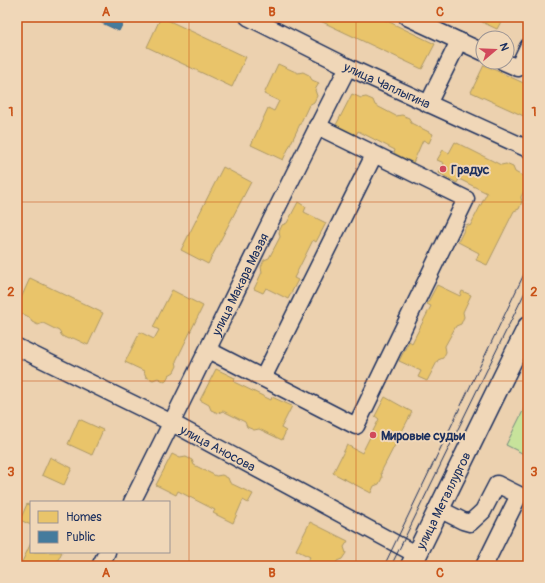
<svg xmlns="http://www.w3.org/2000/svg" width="545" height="583" font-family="Pangolin,sans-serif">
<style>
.green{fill:#c7e39b;stroke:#71897c}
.homes{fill:#e9c46a;stroke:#ab9766}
.public{fill:#457b9d;stroke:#38648a}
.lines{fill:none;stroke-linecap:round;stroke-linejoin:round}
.minor-casing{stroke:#1b2f5e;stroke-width:19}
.major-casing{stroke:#1b2f5e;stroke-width:23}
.minor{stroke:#f0d7b8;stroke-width:16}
.major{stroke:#f0d7b8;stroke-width:20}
.tram{stroke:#1b2f5e;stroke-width:1}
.grid{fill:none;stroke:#c95318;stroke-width:1;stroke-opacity:0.55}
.poi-dot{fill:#d1495b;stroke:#f0d7b8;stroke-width:1.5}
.labels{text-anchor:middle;stroke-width:4;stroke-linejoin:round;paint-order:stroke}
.street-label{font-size:13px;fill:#1b2f5e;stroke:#f0d7b8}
.poi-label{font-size:13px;font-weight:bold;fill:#1b2f5e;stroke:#f0d7b8;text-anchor:start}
.neatline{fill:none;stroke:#c95318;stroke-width:1.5}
.grid-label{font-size:13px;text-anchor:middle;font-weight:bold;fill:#c95318}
</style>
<rect width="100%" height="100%" fill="#ecd1af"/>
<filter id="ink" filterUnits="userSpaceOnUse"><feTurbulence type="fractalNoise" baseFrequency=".025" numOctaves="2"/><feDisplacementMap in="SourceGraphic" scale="8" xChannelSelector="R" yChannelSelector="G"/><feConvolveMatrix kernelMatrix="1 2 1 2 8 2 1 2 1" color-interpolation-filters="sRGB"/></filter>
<g filter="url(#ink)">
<path class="green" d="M528 401V456L506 445Z"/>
<path class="homes" d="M161 17 246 57 232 87 147 47Z
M312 17H379L435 44 422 69Z
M484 17H502L503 18 497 29 482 22Z
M278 64 298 73 303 72 309 75 312 80 319 83 315 90 317 96 314 102 309 105 283 160 251 145 268 108 274 111 279 101 264 94Z
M484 65 528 85V118L471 92Z
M352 94 361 98 366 97 373 100 375 105 396 116 402 115 409 118 411 123 433 134 429 143 423 140 413 163 394 153 395 150 358 131 356 135 336 125Z
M455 142 501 165 506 164 513 167 515 172 528 179V183L521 197 522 202 519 209 514 211 487 265 476 260 479 253 458 242 467 224 470 226 487 193 459 179 457 183 439 173 444 163 437 160 443 150 449 153Z
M223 167 251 182 208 264 181 250Z
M298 202 306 207 304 212 326 223 316 242 313 240 294 278 298 280 288 299 266 288 263 293 254 289 262 272 261 267 264 260 269 258 280 237 279 232 282 225 287 223Z
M30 278 103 313 88 345 73 338 68 339 62 336 59 331 43 323 38 325 32 322 29 317 17 311V307Z
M437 285 460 296 462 291 471 295 463 312 464 317 461 324 456 326 445 346 446 352 443 358 438 360 427 381 418 377 421 371 399 361 409 341 412 343 431 306 427 304Z
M172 290 203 306 176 361 177 366 174 372 169 375 165 382 158 378 153 380 146 377 144 371 125 362 140 332 154 339 159 330 153 327Z
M216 369 235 378 234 382 271 400 272 397 292 406 281 428 286 431 282 440 259 429 254 430 247 427 245 422 223 411 218 413 211 410 209 405 200 400Z
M385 397 412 412 381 472 382 478 379 484 374 486 371 493 333 473 347 445 362 453 379 419 375 416Z
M79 419 103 430 92 455 68 444Z
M172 454 180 458 186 457 192 460 194 465 216 476 222 475 228 478 230 483 253 494 248 503 243 500 233 523 213 513 215 510 178 491 176 495 156 485Z
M50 457 72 468 64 485 42 475Z
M27 504 31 506V525L20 520Z
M310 522 348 541 344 547 346 553 342 559 337 561 335 566H305L310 557 296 550Z
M31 543V552H62L55 566H20Z"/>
<path class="public" d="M89 17H126L119 31Z"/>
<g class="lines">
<defs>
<g id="minor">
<path id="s1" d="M248 17 348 67 528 149"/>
<path d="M407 17 459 41"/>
<path d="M504 62 518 68 528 47"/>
<path d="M428 104 459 41 483 52"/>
<path id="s2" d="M17 347 172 423 417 555"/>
<path d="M208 350 356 426 466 199 317 126"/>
<path d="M263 378 374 155"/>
<path id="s3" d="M132 502C205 357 274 211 348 67"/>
<path d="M439 509 463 521 470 523 483 511 497 484 519 495 484 566"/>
<path d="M100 566 107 552"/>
</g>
<g id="major">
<path id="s4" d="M411 566 528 327"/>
</g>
</defs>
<use href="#minor" class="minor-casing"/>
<use href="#major" class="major-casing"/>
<use href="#minor" class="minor"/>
<use href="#major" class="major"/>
<path class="tram" d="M384 566 528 266
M391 566 528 286"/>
</g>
</g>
<path class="grid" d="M189 17V566M356 17V566M17 202H528M17 381H528"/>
<g class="poi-dot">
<circle cx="443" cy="169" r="4"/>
<circle cx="373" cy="435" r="4"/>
</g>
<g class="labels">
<g class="street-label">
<text dy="5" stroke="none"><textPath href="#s1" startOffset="155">улица Чаплыгина</textPath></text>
<text dy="5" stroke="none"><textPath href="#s3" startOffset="243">улица Макара Мазая</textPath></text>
<text dy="5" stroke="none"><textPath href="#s2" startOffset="225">улица Аносова</textPath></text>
<text dy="5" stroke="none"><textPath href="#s4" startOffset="73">улица Металлургов</textPath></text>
</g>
<g class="poi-label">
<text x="451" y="174">Градус</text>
<text x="381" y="440">Мировые судьи</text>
</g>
</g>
<rect width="545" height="583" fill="none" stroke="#f0d7b8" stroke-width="44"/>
<rect x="30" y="501" width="140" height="52" fill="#f0d7b8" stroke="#9b9494"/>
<rect x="38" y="511" width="20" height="12" fill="#e9c46a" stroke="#9b9494"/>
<text x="66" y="521" font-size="12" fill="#1b2f5e">Homes</text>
<rect x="38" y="531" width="20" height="12" fill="#457b9d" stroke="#9b9494"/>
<text x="66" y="541" font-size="12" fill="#1b2f5e">Public</text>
<g transform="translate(495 50) rotate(71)"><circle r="19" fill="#f0d7b8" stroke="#9b9494"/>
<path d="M0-3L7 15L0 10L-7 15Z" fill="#d1495b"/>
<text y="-6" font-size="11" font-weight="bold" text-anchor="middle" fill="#1b2f5e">N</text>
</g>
<rect x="22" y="22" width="501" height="539" class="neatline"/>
<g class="grid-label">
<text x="106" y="16">A</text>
<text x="272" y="16">B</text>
<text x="440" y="16">C</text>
<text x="11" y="116">1</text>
<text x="534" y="116">1</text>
<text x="11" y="296">2</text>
<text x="534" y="296">2</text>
<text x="11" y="476">3</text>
<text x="534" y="476">3</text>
<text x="106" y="577">A</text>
<text x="272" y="577">B</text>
<text x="440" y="577">C</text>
</g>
</svg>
